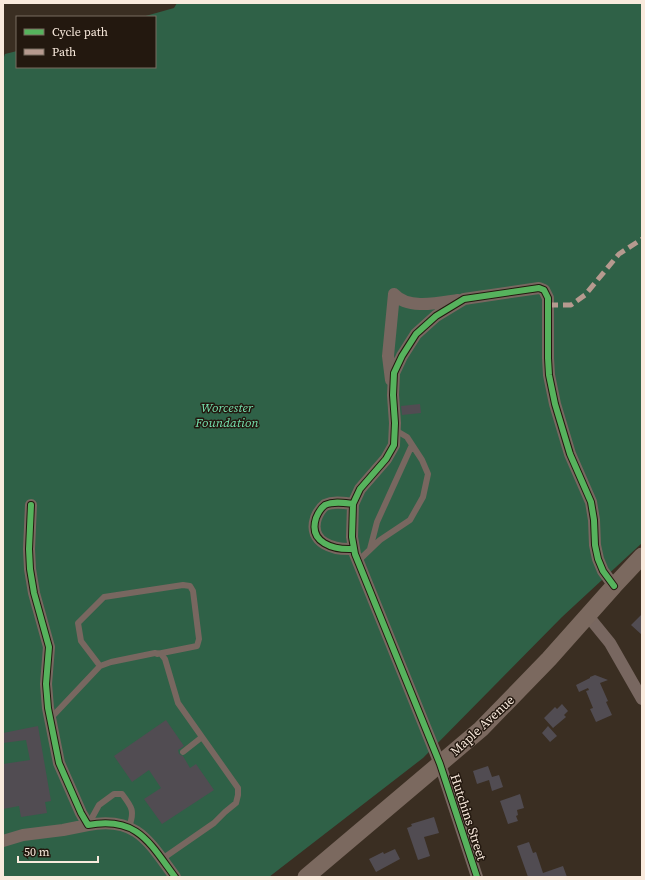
<svg xmlns="http://www.w3.org/2000/svg" width="645" height="880" font-family="'Source Serif 4',serif">
<style>
.green{fill:#2f6147}
.building{fill:#514c52}
.lines{fill:none;stroke-linecap:round;stroke-linejoin:round}
.service{stroke:#786760;stroke-width:6}
.minor{stroke:#786760;stroke-width:12}
.secondary{stroke:#7b695f;stroke-width:17}
.quiet{stroke:#b69a8f;stroke-width:5;stroke-dasharray:10 5;stroke-linecap:butt}
.cycleway-casing{stroke:#23180f;stroke-width:8}
.cycleway{stroke:#56b35d;stroke-width:6}
.labels{text-anchor:middle;stroke-width:3;stroke-linejoin:round;paint-order:stroke}
.park-label{font-size:13px;font-style:italic;fill:#76e3b0;stroke:#23180f}
.street-label{font-size:13px;fill:#f9eadd;stroke:#23180f}
</style>
<rect width="100%" height="100%" fill="#3a2e22"/>
<path class="green" d="M177 3H642V543L562 617 423 758 269 877H3V60L5 54 17 51V67H155V17H142L174 8Z"/>
<path class="building" d="M420 404 421 413 402 415 401 406Z
M642 614V635L631 625Z
M595 675 608 680 600 683 608 701 606 702 612 715 596 722 590 709 593 708 586 691 589 690 588 688 579 692 576 685 590 678V677Z
M562 704 568 711 564 715 566 717 553 728 544 718 555 707 557 709Z
M166 720 184 746 178 750 179 754 183 756 190 768 196 764 214 790 162 824 144 799 161 788 149 770 132 782 114 756Z
M38 726 51 801 45 802 47 813 21 817 19 806 3 809V764L30 760 26 740 3 743V733Z
M548 726 557 736 550 742 542 733Z
M488 766 492 777 499 775 503 787 492 791 489 780 477 784 473 771Z
M520 794 524 808 517 810 518 815 516 816 518 821 508 824 500 801Z
M434 817 439 833 424 837 430 856 418 860 407 828 412 826 411 824Z
M529 842 533 853 536 852 543 873 563 866 567 877H528L517 846Z
M395 849 400 859 376 872 369 859 383 852 384 854Z"/>
<g class="lines">
<path class="service" d="M370 549 377 522 412 445
M357 562 380 540 410 520 423 497 428 474 422 460 407 437 395 430
M100 666 81 641 78 623 104 597 183 585 190 586 193 591 199 639 197 646 157 654
M50 719 100 666 111 662 155 653 161 654 165 659 178 703 238 788V795L236 803 225 812 214 823 162 859
M183 752 202 737
M88 825 99 805 114 794H122C132 807 135 811 129 827"/>
<path class="minor" d="M394 294C408 310 438 303 458 300
M391 380 388 356 394 294
M353 504 360 489 386 459 394 445 395 423 393 395 394 373 402 356 416 334 436 316 464 299 539 288 544 290 548 298V358L549 375 555 404 570 454 591 502 594 520 595 545 598 559 603 571 614 586
M31 505 29 549 30 569 34 593 49 647 46 684 48 708 59 763 81 813 88 825C137 816 149 842 175 877
M353 549C334 550 308 543 316 518 318 513 321 508 325 505 334 501 344 503 353 504L352 537 355 554 440 764 477 877
M588 616 610 643 642 699
M3 841 23 835 63 830 88 825"/>
<path class="secondary" d="M306 877 481 729 549 659 614 586 642 556"/>
<path class="quiet" d="M548 305H571L585 295 619 254 642 239"/>
<defs>
<path id="cycleway" d="M353 504 360 489 386 459 394 445 395 423 393 395 394 373 402 356 416 334 436 316 464 299 539 288 544 290 548 298V358L549 375 555 404 570 454 591 502 594 520 595 545 598 559 603 571 614 586
M31 505 29 549 30 569 34 593 49 647 46 684 48 708 59 763 81 813 88 825C137 816 149 842 175 877
M353 549C334 550 308 543 316 518 318 513 321 508 325 505 334 501 344 503 353 504L352 537 355 554 440 764 477 877"/>
</defs>
<use href="#cycleway" class="cycleway-casing"/>
<use href="#cycleway" class="cycleway"/>
</g>
<g class="labels">
<g class="park-label">
<text x="227" y="412">Worcester<tspan x="227" dy="15">Foundation</tspan></text>
</g>
<g class="street-label">
<text transform="translate(482 725) rotate(-43)" y="5">Maple Avenue</text>
<text transform="translate(469 817) rotate(72)" y="5">Hutchins Street</text>
</g>
</g>
<rect width="645" height="880" fill="none" stroke="#f9eadd" stroke-width="8"/>
<rect x="16" y="16" width="140" height="52" fill="#23180f" stroke="#796c61"/>
<rect x="24" y="29" width="20" height="6" fill="#56b35d" stroke="#796c61"/>
<text x="52" y="36" font-size="12" fill="#f9eadd">Cycle path</text>
<rect x="24" y="49" width="20" height="6" fill="#b69a8f" stroke="#796c61"/>
<text x="52" y="56" font-size="12" fill="#f9eadd">Path</text>
<path d="M18 856v6h80v-6" fill="none" stroke="#f9eadd" stroke-width="2"/>
<text x="24" y="856" font-size="12" fill="#f9eadd" stroke="#23180f" stroke-width="3" paint-order="stroke">50 m</text>
</svg>
